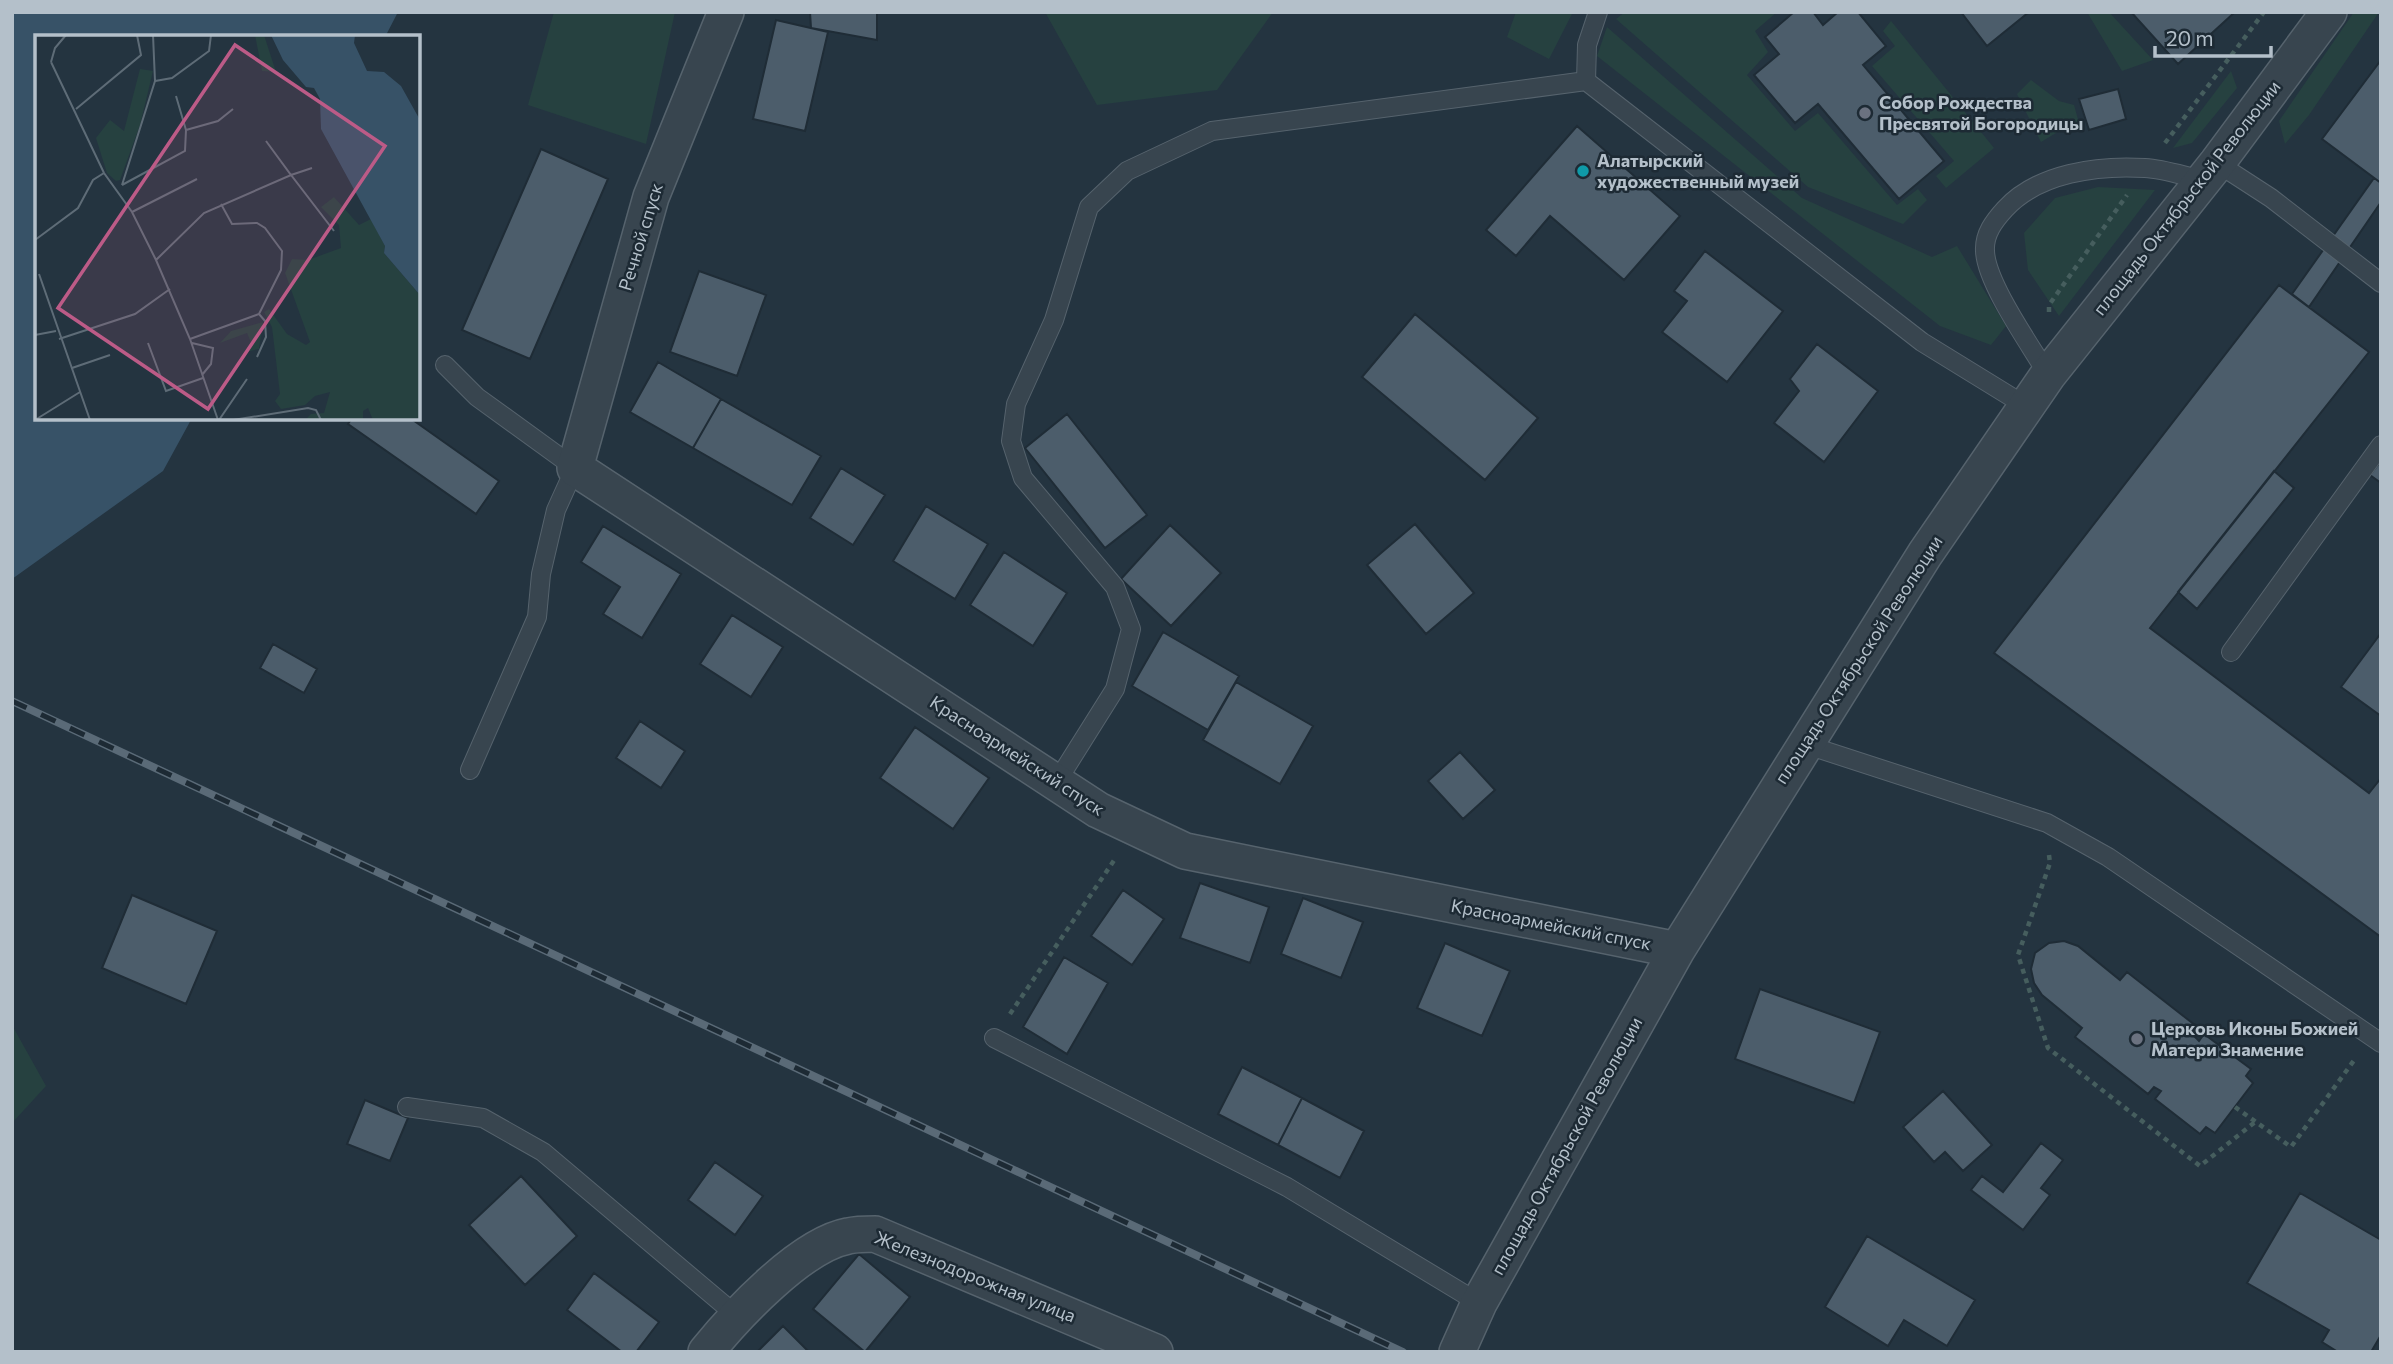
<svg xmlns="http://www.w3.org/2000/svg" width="2393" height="1364" font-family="Commissioner,sans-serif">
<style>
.green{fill:#264140}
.water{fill:#375267}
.building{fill:#4c5d6b;stroke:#1f2c36;stroke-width:2}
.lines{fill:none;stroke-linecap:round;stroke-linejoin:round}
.lane-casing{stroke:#56636d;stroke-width:20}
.street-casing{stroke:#56636d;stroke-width:38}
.path{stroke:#465e5e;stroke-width:4.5;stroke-dasharray:5 5;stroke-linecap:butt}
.lane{stroke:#38454f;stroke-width:18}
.street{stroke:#38454f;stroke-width:35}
.rail-casing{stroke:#5a6a77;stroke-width:8}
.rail{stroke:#1d2a34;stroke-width:5;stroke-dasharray:16;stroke-linecap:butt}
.worship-dot{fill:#6b7280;stroke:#1d2a34;stroke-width:2.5}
.culture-dot{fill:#0f9aa8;stroke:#1d2a34;stroke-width:2.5}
.labels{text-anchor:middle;stroke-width:5;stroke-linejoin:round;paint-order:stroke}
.poi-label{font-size:18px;font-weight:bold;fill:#b4c0ca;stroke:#1d2a34;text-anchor:start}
.street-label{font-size:18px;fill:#b4c0ca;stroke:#1d2a34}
.inset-road{fill:none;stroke:#5e6c77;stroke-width:2}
.view{fill:#bc5b87;fill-opacity:0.15;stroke:#bc5b87;stroke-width:3.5}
.inset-edge{fill:none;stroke:#b4c0ca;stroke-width:3.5}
</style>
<rect width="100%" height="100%" fill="#243440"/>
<path class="green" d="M554 12H675L646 144 528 105Z
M1045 12H1273L1217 90 1097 105Z
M1516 12H1573L1549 59 1507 37Z
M1625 12H1777L1755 31 1768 52 1747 75 1795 131 1818 113 1897 205 1918 189 1927 200 1903 224 1808 187 1616 19Z
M2087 12H2109L2153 60 2122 71Z
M2354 12H2379L2309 115 2285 144 2279 121Z
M1891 21 1994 148 1946 188 1936 176 1954 161 1872 66 1895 46 1883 31Z
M1607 27 1802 198 1932 257 1957 246 2006 326 1991 345 1940 326 1597 56Z
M2231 71 2237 88 2192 143 2173 148Z
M2031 80 2059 101 2074 105 2079 123 2066 127 2041 142 2017 94Z
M2098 187 2155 190 2059 316 2028 270 2024 233 2055 198Z
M12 1025 46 1086 12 1123Z"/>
<path class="water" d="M12 12H398L385 37H37V418H192L163 471 12 579Z"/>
<path class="building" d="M810 12H877V40L811 28Z
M1794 12H1813L1823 25 1838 12H1858L1886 46 1863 65 1944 161 1899 199 1818 104 1795 123 1754 75 1779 54 1765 37Z
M1961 12H2029L1987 46Z
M2131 12H2235L2178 64Z
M776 20 828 32 805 131 753 119Z
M2381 60V183L2322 139Z
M2118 89 2126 119 2089 130 2079 99Z
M1577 126 1680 216 1624 280 1550 216 1516 256 1486 230Z
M541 149 608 179 530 359 462 330Z
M2374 178 2381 183V202L2309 307 2292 294Z
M1705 251 1783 311 1727 382 1662 332 1687 301 1674 291Z
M699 271 766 295 737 376 670 352Z
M2279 285 2369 352 2150 628 2369 793 2381 778V937L1994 653Z
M1415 314 1538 418 1485 480 1362 377Z
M1817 344 1878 391 1824 462 1774 423 1799 391 1790 379Z
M658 362 721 399 693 448 630 412Z
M721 399 821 456 792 505 693 448Z
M1067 414 1147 515 1105 548 1025 448Z
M352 418H410L499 481 476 514 348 424Z
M2381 461V483L2370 475Z
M841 468 885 495 853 545 810 518Z
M2274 471 2294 488 2197 609 2178 592Z
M926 506 988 544 955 599 893 561Z
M1415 524 1474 593 1426 634 1367 565Z
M1170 525 1221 573 1171 626 1121 579Z
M603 526 681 574 642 638 603 614 620 587 581 562Z
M1004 552 1067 593 1033 646 970 605Z
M732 615 783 647 751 697 700 664Z
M1163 632 1239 676 1208 730 1132 686Z
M2381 633V716L2341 687Z
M273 644 317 669 304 693 260 668Z
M1236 682 1313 726 1280 784 1203 740Z
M640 721 685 751 661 788 616 758Z
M915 727 989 778 953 829 880 778Z
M1460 752 1495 790 1463 819 1428 781Z
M1200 883 1269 907 1250 963 1180 938Z
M1123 890 1164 919 1132 965 1091 936Z
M132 895 217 931 186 1004 102 968Z
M1303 898 1363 922 1341 978 1281 954Z
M2064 941 2078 946 2120 980 2127 972 2200 1029 2194 1036 2199 1041 2204 1034 2251 1069 2246 1076 2253 1083 2215 1133 2206 1127 2200 1134 2155 1099 2161 1091 2154 1087 2148 1094 2075 1037 2082 1028 2042 995 2034 983 2031 969 2035 953 2049 943Z
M1445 943 1510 971 1482 1036 1417 1008Z
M1064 957 1108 983 1067 1054 1023 1027Z
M1760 989 1880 1032 1854 1103 1735 1059Z
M1242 1067 1302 1098 1278 1145 1218 1114Z
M1943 1091 1992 1145 1963 1171 1945 1152 1934 1162 1903 1127Z
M1302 1098 1364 1131 1340 1178 1278 1145Z
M365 1100 408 1118 390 1161 347 1144Z
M2041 1143 2063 1160 2041 1188 2050 1195 2023 1230 1971 1190 1982 1176 2003 1192Z
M715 1162 763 1196 735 1235 688 1200Z
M521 1176 577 1236 525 1285 469 1225Z
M2300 1193 2381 1240V1335L2371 1352H2338L2322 1342 2329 1330 2247 1283Z
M1867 1236 1975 1300 1947 1346 1904 1320 1888 1346 1825 1307Z
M859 1254 910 1297 865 1352 813 1309Z
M594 1273 659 1322 636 1352H622L567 1310Z
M783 1326 809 1352H757Z"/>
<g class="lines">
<defs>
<path id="lane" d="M1586 81 1587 45 1598 12
M2217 163 2271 198 2381 283
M445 365 477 397 575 468 556 510 541 574 537 617 470 770
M2048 375C2031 346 1986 283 1985 251 1984 234 1994 221 2005 209 2038 173 2098 165 2145 168 2164 169 2184 176 2203 180
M2231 652 2381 445
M1804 744 2047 823 2108 857 2381 1043
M1056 783 1115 689 1131 629 1115 587 1023 478 1011 441 1016 404 1054 320 1089 207 1127 171 1212 131 1586 81 1922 342 2026 406
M994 1038 1287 1187 1479 1303
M407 1107 483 1118 543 1152 736 1315"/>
<path id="street" d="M726 12 651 197 575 468 1098 810 1185 851 1677 950
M706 1352C736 1315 801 1245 848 1236 857 1234 866 1234 875 1234L1155 1352
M1457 1352 1479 1303 1677 950 1925 554 2048 375 2217 163 2329 12"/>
</defs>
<use href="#lane" class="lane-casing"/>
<use href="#street" class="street-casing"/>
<path class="path" d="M2165 143 2264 12
M2049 312V305L2127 195
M2049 855 2050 863 2018 955 2048 1048 2200 1166 2255 1122
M1010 1014 1115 859
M2235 1107 2291 1147 2355 1059"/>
<use href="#lane" class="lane"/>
<use href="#street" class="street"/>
<defs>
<path id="rail" d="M12 701 1403 1352"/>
</defs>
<use href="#rail" class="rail-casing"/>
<use href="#rail" class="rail"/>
</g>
<g class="worship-dot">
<circle cx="1865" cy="113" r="7"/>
<circle cx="2137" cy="1039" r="7"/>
</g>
<circle class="culture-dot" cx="1583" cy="171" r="7"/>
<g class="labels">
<g class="poi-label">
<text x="1879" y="109">Собор Рождества<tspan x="1879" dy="21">Пресвятой Богородицы</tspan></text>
<text x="1597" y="167">Алатырский<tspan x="1597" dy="21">художественный музей</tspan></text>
<text x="2151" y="1035">Церковь Иконы Божией<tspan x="2151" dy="21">Матери Знамение</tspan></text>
</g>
<g class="street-label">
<text transform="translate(2187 198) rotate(-52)" y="6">площадь Октябрьской Революции</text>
<text transform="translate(641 237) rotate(-73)" y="6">Речной спуск</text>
<text transform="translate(1859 660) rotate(-57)" y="6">площадь Октябрьской Революции</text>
<text transform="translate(1017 756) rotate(33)" y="6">Красноармейский спуск</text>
<text transform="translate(1551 925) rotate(11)" y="6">Красноармейский спуск</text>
<text transform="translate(1567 1146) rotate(-61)" y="6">площадь Октябрьской Революции</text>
<text transform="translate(975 1277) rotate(22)" y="6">Железнодорожная улица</text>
</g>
</g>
<g transform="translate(35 35)">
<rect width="385" height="385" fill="#243440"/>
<path d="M220 0H229L241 37 227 36ZM105 34 118 36 105 90 85 145 81 146 72 138 61 103 75 85 89 96ZM299 162 324 190 336 184 350 211 349 218 385 260V385H338L333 373 328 376V385H270L276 379 289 378 295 357 280 361 270 370 246 374 240 366 245 359 237 292 229 277 234 274 252 299 271 310 275 307 250 238 257 224 273 225 306 213 304 190 286 172ZM228 287 224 314 210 317 217 310 212 298 185 308 196 296Z" fill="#264140"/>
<path d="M236 0H320L319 8 332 36 349 37 366 51 385 85V260L349 218 350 211 286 94 285 64 279 53 271 52 248 25Z" fill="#375267"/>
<path class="inset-road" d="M118 0 120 46 137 43 174 16 176 0M16 27 69 138 97 177 121 225 155 304 183 385M16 27 20 13 31 0M41 74 106 20 102 0M151 95 183 86 198 74M231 106 256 140 277 133M87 150 150 116 151 95 141 61M87 150 120 46M97 177 162 144M0 205 43 173 58 145 69 138M121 225 169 178 256 140 299 196M4 239 55 385M0 300 21 296M24 304 100 279 135 254M155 304 224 279 246 235 247 216 230 193 222 188 197 189 186 169M113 308 131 356 168 343M157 308 178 313 176 329 167 340M222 322 231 302 230 286 224 279M37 333 75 320M0 385 45 357M184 385 212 344M198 385 273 373 281 375 286 385"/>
<path class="view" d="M200 10 350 111 173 374 23 273Z"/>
<rect width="385" height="385" class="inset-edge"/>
</g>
<rect width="2393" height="1364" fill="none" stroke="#b4c0ca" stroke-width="28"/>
<path d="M2155 46v10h116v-10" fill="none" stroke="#b4c0ca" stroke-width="3.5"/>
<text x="2166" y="46" font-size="21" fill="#b4c0ca" stroke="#1d2a34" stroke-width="5" paint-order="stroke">20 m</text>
</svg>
